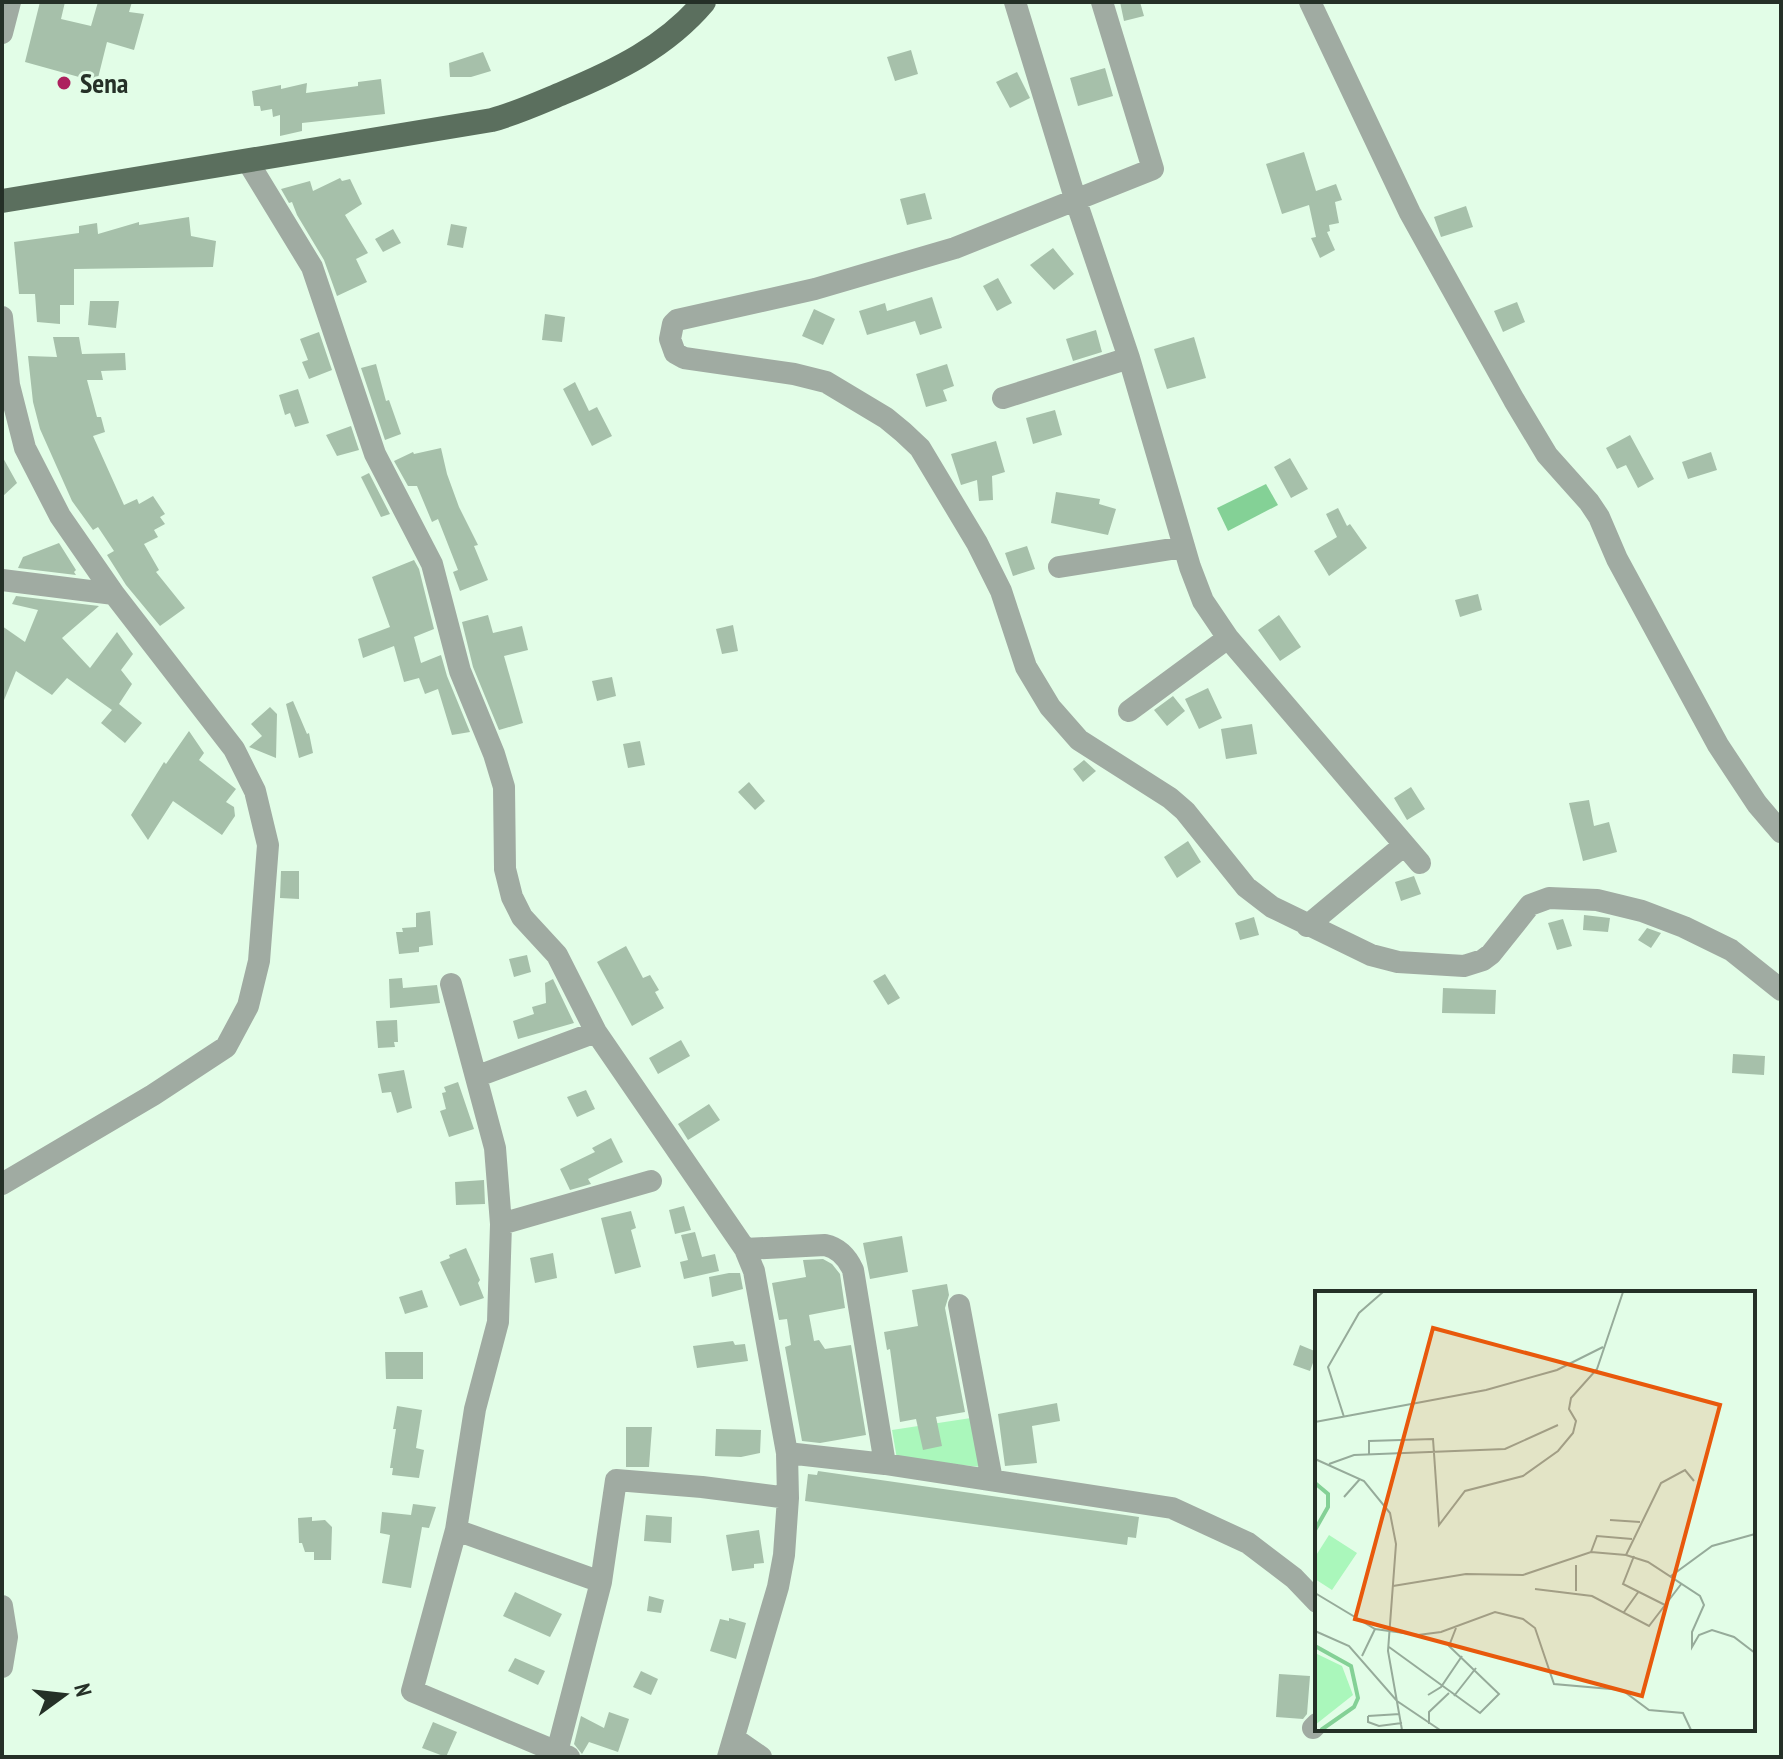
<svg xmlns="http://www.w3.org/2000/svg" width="1783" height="1759" font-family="'PT Sans Narrow',sans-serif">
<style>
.green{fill:#aaf7bb}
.water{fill:#84d196}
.building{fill:#a6c0aa}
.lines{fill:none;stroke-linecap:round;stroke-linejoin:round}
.minor{stroke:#a0aba2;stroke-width:22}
.major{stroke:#5b6f5e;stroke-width:24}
.poi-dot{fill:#ad215e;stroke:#e2fde7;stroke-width:3}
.labels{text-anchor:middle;stroke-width:6;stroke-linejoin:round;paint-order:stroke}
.poi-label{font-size:28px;font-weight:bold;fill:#253027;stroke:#e2fde7;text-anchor:start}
.inset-river{fill:none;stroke:#84d196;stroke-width:4}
.inset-road{fill:none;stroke:#96ab9a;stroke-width:2}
.view{fill:#e8590c;fill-opacity:0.15;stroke:#e8590c;stroke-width:4}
.inset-edge{fill:none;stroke:#253027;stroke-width:4}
</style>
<rect width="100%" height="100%" fill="#e2fde7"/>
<path class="green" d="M971 1418 982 1467 897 1459 892 1430Z"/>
<path class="water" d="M1266 484 1278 505 1228 531 1217 508Z"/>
<path class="building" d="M40 2H65L61 19 91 26 98 2H132L129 12 144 14 134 50 107 42 97 82 25 62Z
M1120 2H1140L1144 16 1124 21Z
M911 50 918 74 895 81 887 57Z
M483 52 491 71 471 77H450L449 63Z
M1105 68 1113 96 1078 106 1070 78Z
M1017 72 1030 98 1010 108 996 82Z
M381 79 385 114 302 123V131L280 136V115L273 117 272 109 261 111 260 106H254L252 91 281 85V89L307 83 306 93 358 86V82Z
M1304 152 1316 191 1336 184 1342 200 1335 202 1339 223 1329 225 1330 231 1327 232 1335 250 1320 258 1311 238 1316 237 1309 205 1282 214 1266 164Z
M340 178 342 181 350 179 362 204 345 215 368 253 356 259 367 282 337 296 324 260 297 215 292 202 289 203 281 189 310 181 313 191Z
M925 193 932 219 907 225 900 199Z
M1466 206 1473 227 1441 237 1434 217Z
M189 217 191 236 216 241 213 267 74 269V305H60V324L37 322 35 294H19L14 242 79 233V226L97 223 98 234 139 222V225Z
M451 224 467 227 463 248 447 245Z
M393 229 401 243 383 252 375 239Z
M1053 248 1074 274 1054 290 1030 265Z
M998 278 1012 303 997 311 983 286Z
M932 297 942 328 920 335 915 321 867 335 859 311 885 303 887 311Z
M90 301H119L116 328 88 325Z
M1517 302 1525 322 1503 332 1494 311Z
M814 309 835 319 823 345 802 336Z
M545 314 565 317 562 342 542 340Z
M1096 330 1102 352 1073 361 1066 339Z
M319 332 332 370 309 379 302 362 308 360 300 339Z
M53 337H79L82 354 125 353 126 370 101 371 103 380H87L97 417H101L105 432 93 436 124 505 137 499 139 504 153 496 165 514 160 517 165 524 154 530 158 537 144 544 159 570 156 572 185 608 160 626 126 585 107 555 114 551 98 527 93 530 72 501 40 429 33 402 28 356 57 357Z
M1194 337 1206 378 1167 389 1154 349Z
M376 364 386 401 389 400 401 434 385 440 361 368Z
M947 364 954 386 943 390 947 401 926 407 916 374Z
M575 382 589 411 597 407 612 436 592 446 563 389Z
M298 389 309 423 295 427 290 413 285 415 279 395Z
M1055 410 1062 435 1033 444 1026 418Z
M351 426 359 450 337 456 326 435Z
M1630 435 1654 479 1638 488 1626 465 1617 469 1606 448Z
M996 441 1005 472 992 476 993 500 979 501 977 480 961 485 951 454Z
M441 448 447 474 459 507 478 545 474 546 488 580 460 591 453 572 458 570 438 519 432 522 417 486H408L394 461 413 452 414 454Z
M1711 452 1717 470 1688 479 1682 462Z
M2 456 17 483 2 497Z
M1290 458 1308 489 1291 498 1274 467Z
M369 473 390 514 381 517 361 477Z
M1056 492 1100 499 1099 504 1116 509 1108 535 1051 523Z
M1338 508 1347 526 1350 524 1367 548 1329 576 1314 551 1337 537 1326 514Z
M59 543 76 570 74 572 76 575 18 568 23 557Z
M1027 546 1035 569 1013 576 1005 553Z
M414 560 419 569 434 629 414 637 421 663 441 655 447 676 470 732 452 735 438 689 425 694 419 678 404 682 394 646 363 658 358 639 390 627 372 577Z
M1478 594 1482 610 1460 617 1455 600Z
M16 596 99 606 62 638 90 668 117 632 133 654 121 670 132 684 119 704 142 723 125 743 101 723 112 710 67 678 52 695 16 671 2 705V626L25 642 38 610 12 604Z
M488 615 493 633 522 626 528 650 504 656 523 723 499 730 473 667 462 622Z
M1279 615 1301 647 1280 661 1258 630Z
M733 625 738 651 722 654 716 629Z
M612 677 616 696 597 701 592 681Z
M1208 688 1222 718 1199 729 1185 699Z
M1173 696 1185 711 1167 726 1154 710Z
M293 701 307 734 309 733 313 753 299 758 286 704Z
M270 707 277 714 276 758 249 747 262 736 251 724Z
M1252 724 1257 754 1226 759 1221 729Z
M189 731 204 753 199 760 236 789 226 802 234 807 235 816 222 835 173 801 148 840 131 815 164 762 166 764Z
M640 741 645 765 628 768 623 744Z
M1084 760 1096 771 1083 782 1073 769Z
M749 782 765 801 755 810 738 792Z
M1411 787 1425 809 1407 820 1394 798Z
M1589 800 1594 826 1609 822 1617 852 1583 861 1569 803Z
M1188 841 1201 862 1177 878 1164 857Z
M281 871H299V899L280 898Z
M1414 876 1421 894 1401 901 1395 882Z
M430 911 433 945 419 947V952L399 954 396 932H403L402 928 416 927V913Z
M1584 915 1610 918 1608 932 1583 930Z
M1254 917 1259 935 1240 940 1235 923Z
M1563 919 1572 946 1557 950 1548 923Z
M1647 928 1661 933 1651 948 1638 940Z
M626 946 643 978 650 975 659 990 655 992 664 1008 632 1026 597 962Z
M527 955 531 972 514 977 509 959Z
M885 974 900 998 888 1005 873 981Z
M402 978 403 988 437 985 440 1003 390 1008 389 979Z
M553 979 574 1023 518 1039 513 1021 534 1014 532 1007 546 1003 545 983Z
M1443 988 1496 990 1495 1014 1442 1013Z
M397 1020 398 1042H394L395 1047 378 1048 376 1021Z
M681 1040 690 1056 658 1074 649 1058Z
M1733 1054 1765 1056 1764 1075 1732 1073Z
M404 1070 412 1108 397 1113 391 1092 382 1093 378 1074Z
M458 1082 474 1129 449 1137 440 1111 446 1109 442 1093 446 1092 444 1087Z
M586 1090 595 1109 577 1117 567 1097Z
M709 1104 720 1120 688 1140 678 1124Z
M611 1138 623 1162 588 1179 591 1184 570 1190 560 1169 595 1152 592 1148Z
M484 1180 485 1204 456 1205 455 1182Z
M684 1206 691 1230 675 1234 669 1210Z
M631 1211 636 1228 631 1230 641 1267 615 1274 601 1218Z
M695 1232 702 1257 715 1254 719 1271 684 1279 680 1262 688 1260 681 1235Z
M902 1236 908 1272 870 1279 863 1243Z
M466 1248 480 1280 478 1283 484 1298 460 1306 440 1262 450 1258 449 1255Z
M553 1253 557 1278 535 1283 530 1258Z
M823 1259 832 1264 840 1274 845 1308 809 1315 814 1341 819 1340 825 1349 851 1345 866 1435 820 1443 802 1441 785 1347 791 1345 787 1319 779 1320 772 1283 806 1277 803 1260Z
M729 1273H740L743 1289 712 1297 709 1277Z
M947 1284 949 1295 945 1308 965 1412 936 1417 942 1446 923 1450 916 1419 900 1422 890 1349 887 1350 884 1332 918 1326 912 1290Z
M422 1290 428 1307 405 1314 399 1297Z
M733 1341 735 1345 745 1344 748 1361 697 1368 693 1346Z
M1300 1345 1317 1352 1310 1371 1293 1365Z
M385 1352H423V1379H386Z
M1057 1403 1060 1421 1032 1426 1037 1463 1005 1466 998 1414Z
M397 1406 422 1410 416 1448 424 1450 419 1478 392 1475 393 1468H390L396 1429H393Z
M626 1427H652L649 1467H626Z
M716 1429 761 1430 760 1453 741 1457 715 1456Z
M818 1471 1139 1517 1136 1538 1128 1537 1127 1545 805 1501 808 1474 817 1475Z
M413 1504 436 1507 429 1528 422 1527 411 1588 382 1583 390 1535 380 1533 382 1512 411 1515Z
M646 1515 672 1517 671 1543 644 1541Z
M312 1517V1521L325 1520 332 1527 331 1560H314V1552H305L302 1543H299L298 1518Z
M759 1530 764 1563 754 1564V1568L732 1571 726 1535Z
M515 1592 562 1614 550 1637 503 1616Z
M649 1596 664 1600 661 1613 647 1611Z
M729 1618 746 1623 736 1659 710 1651 720 1619 729 1621Z
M515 1658 545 1671 538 1685 508 1671Z
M641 1671 658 1679 651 1695 633 1687Z
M1279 1674 1310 1676 1307 1714 1303 1719 1276 1717Z
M609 1712 629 1719 618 1752 589 1742 582 1754 574 1744 581 1716 604 1728Z
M433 1722 457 1732 446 1757 422 1748Z"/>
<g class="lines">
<path class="minor" d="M1015 2 1075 198 1129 358 1190 567 1203 601 1228 638 1420 863
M1102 2 1153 169 955 248 815 289 677 320 673 324 670 339 675 353 684 358 794 374 826 382 886 418 903 432 920 448 977 543 1001 591 1026 667 1050 707 1079 740 1170 798 1185 811 1246 887 1272 907 1371 955 1398 962 1464 966 1483 960 1491 954 1530 905 1549 898 1597 900 1642 911 1684 927 1731 950 1781 990
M1310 2 1410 213 1514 400 1547 455 1589 502 1599 517 1617 559 1718 745 1757 804 1781 832
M2 33 10 2
M248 162 312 267 375 454 432 564 460 671 494 754 504 787 505 869 512 897 522 917 557 955 596 1032 745 1249 754 1271 787 1453 788 1498 784 1555 778 1587 728 1757
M2 317 9 385 25 448 60 516 114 594 234 749 255 791 268 845 259 961 248 1006 226 1047 153 1095 2 1184
M1003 398 1129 358
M1059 567 1184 547
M2 580 114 594
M1129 711 1228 638
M1307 926 1403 846
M451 984 495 1148 501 1224 498 1322 475 1409 456 1530 412 1691 569 1757
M478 1076 596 1032
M501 1224 651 1181
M745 1249 825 1245C839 1248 847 1257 853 1270L885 1464
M959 1305 992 1480
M787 1453 885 1464 1172 1508 1248 1543 1294 1578 1317 1602
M456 1530 601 1582
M2 1606 7 1637 2 1667
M1313 1728 1317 1724
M735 1739 761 1757
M557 1752 601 1582 616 1480 702 1487 788 1498"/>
<path class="major" d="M2 201 492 120C517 113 539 103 563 93 616 71 666 47 704 2"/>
</g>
<circle class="poi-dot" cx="64" cy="83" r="8"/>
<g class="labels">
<g class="poi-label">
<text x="80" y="93">Sena</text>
</g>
</g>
<g transform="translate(1315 1291)">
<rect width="440" height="440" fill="#e2fde7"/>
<path d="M14 244 42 262 17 299 0 288V266ZM0 362 27 375 38 404 0 434Z" fill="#aaf7bb"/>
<path class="inset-river" d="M0 192 13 203V216L0 239M0 355 36 375 43 407 39 416 6 439"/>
<path class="inset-road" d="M29 126 13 76 44 22 68 1M0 131 171 99 242 79 288 56M54 163V150L118 148 124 234 150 200 208 185 243 160 258 142 261 130 254 118 256 107 282 78 308 1M0 168 49 190 75 222 81 253 73 360 87 439M14 173 39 164 190 158 243 134M29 206 45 188M295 229 325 231M276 261 282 245 317 248M311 264 346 192 370 179 379 190M319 265 308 293 350 314M261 274V300M356 285 397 255 440 243M78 295 151 283 208 284 276 261 311 264 333 271 385 305 389 314 377 341V356L384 344 397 339 419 346 440 362M220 298 277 305 334 335 367 292M0 302 60 338 103 344 126 341 180 321 208 328 220 337 239 393 307 399 334 419 368 422 376 439M309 321 324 300M0 340 34 355 82 410 125 439M74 356 165 422 184 403 134 355 141 337M47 365 60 338M113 404 126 396 147 365M139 405 161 377M53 425V431L64 435 87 432M53 425 85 423M114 433V421L134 402"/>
<path class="view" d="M118 37 405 114 327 405 40 328Z"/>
<rect width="440" height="440" class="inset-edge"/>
</g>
<rect width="1783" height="1759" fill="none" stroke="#253027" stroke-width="8"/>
<g transform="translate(64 1695) rotate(75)" stroke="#e2fde7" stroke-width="6" paint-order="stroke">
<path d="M0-6L14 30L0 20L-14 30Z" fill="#253027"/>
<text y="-12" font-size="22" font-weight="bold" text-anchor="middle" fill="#253027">N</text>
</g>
</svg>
